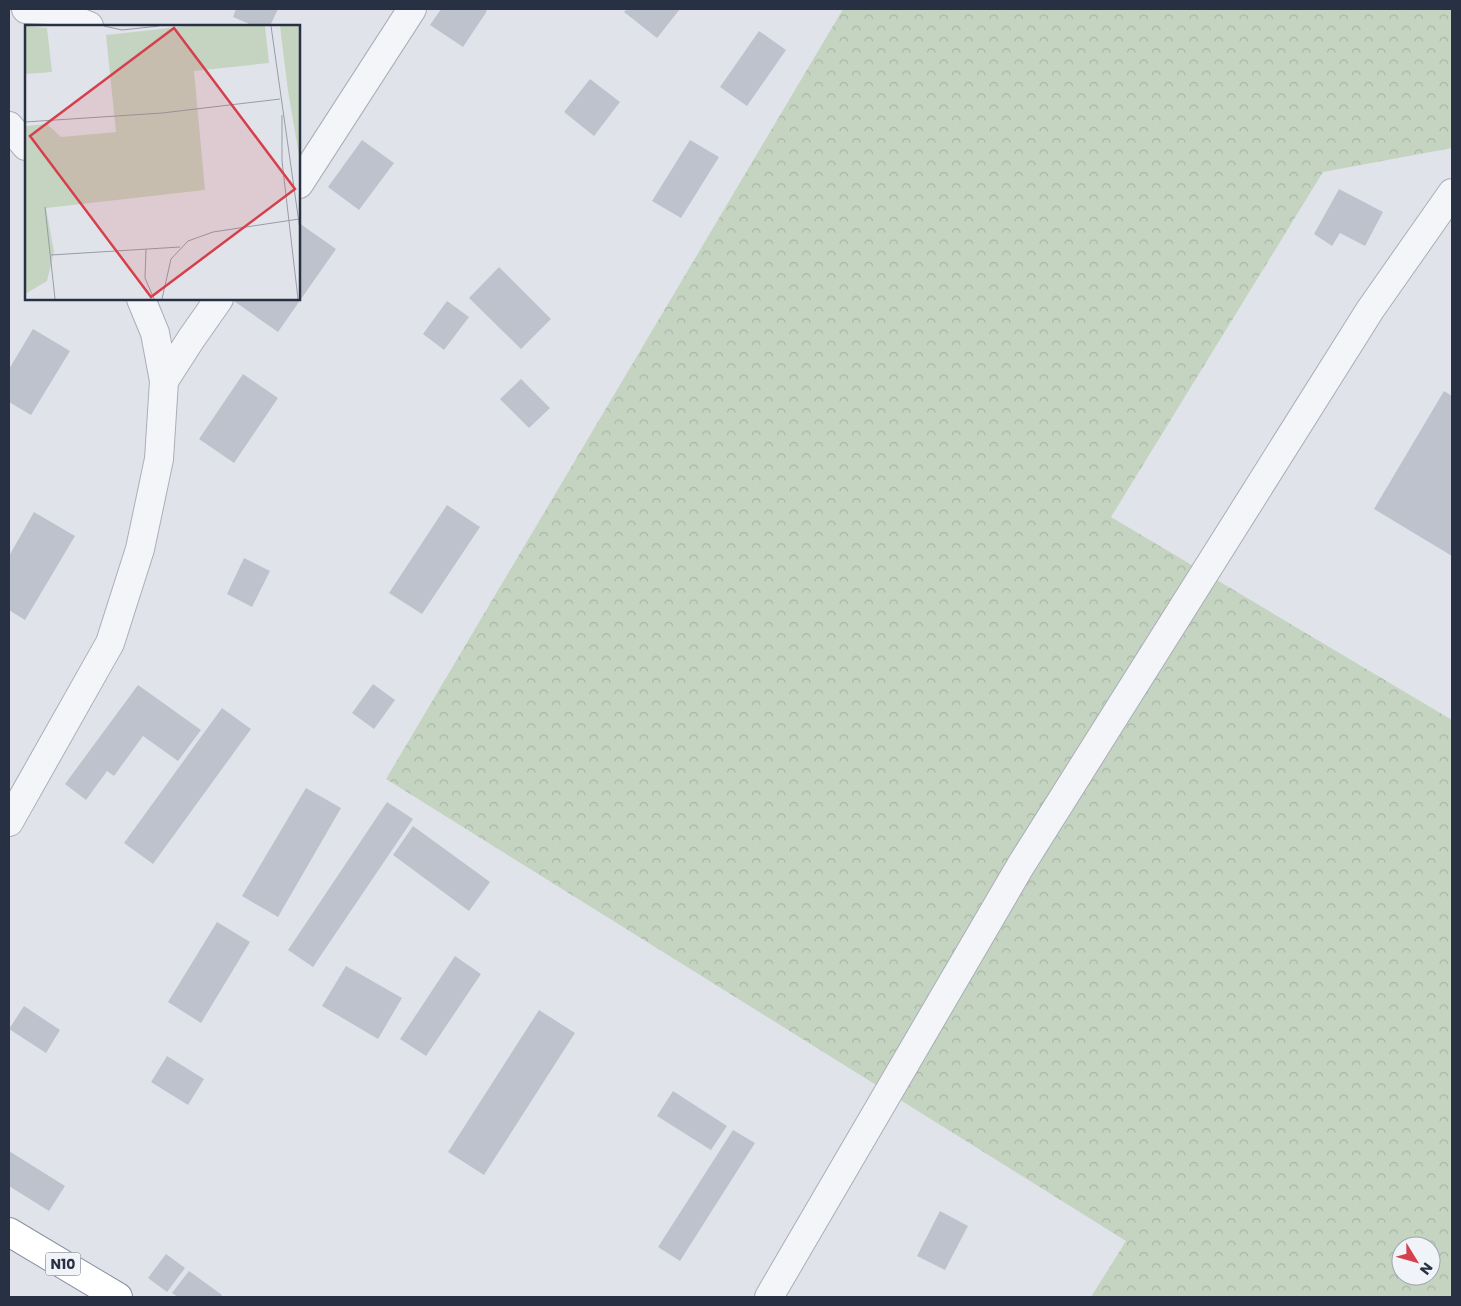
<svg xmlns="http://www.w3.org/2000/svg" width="1461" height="1306" font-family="Poppins,sans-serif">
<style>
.forest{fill:url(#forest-crowns);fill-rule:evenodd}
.building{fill:#bdc2cd}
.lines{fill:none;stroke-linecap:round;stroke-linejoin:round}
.minor-casing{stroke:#a9aeb8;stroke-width:30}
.trunk-casing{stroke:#8790a2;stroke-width:30}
.minor{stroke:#f3f5f8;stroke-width:28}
.trunk{stroke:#fff;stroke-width:28}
.labels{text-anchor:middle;stroke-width:4.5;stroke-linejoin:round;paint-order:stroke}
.shield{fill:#f0f3f7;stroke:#646a79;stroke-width:1}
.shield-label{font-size:14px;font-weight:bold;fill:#283043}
.inset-road{fill:none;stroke:#969ca7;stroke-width:1}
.view{fill:#d63f4c;fill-opacity:0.15;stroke:#d63f4c;stroke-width:2.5}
.inset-edge{fill:none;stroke:#283043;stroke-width:2.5}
</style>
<defs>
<pattern id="forest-crowns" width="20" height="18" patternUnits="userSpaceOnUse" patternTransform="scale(1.25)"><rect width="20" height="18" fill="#c5d4c1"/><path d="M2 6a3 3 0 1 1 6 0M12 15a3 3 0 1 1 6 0" fill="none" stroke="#a9b6a7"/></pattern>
</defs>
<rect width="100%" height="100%" fill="#e0e4ea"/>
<path class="forest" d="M843 9H1452V148L1323 172 1111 517 1452 720V1297H1091L1126 1241 386 779ZM1401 1246H1431V1276H1401Z"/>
<path class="building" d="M236 9H278L270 26H254L233 17Z
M441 9H484L487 11 463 47 430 25Z
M627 9H680L657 38 624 12Z
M759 31 786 50 747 106 720 87Z
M590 79 620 102 594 136 564 112Z
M362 140 394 163 359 210 328 187Z
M690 140 719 157 681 218 652 201Z
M1339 189 1383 212 1365 246 1340 233 1332 246 1314 234Z
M299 223 336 249 278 332 231 299H299Z
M499 267 551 319 521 349 469 298Z
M447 301 469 317 444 350 423 334Z
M33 329 70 351 31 415 9 402V369Z
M243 374 278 398 234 463 199 439Z
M521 379 550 408 529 428 500 399Z
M1444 391 1452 396V556L1374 509Z
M447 505 480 527 422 614 389 593Z
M34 512 75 536 25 620 9 610V556Z
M244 558 270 571 252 607 227 594Z
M373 684 395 700 374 729 352 713Z
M138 685 201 730 178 761 143 736 114 776 107 771 86 800 65 784Z
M222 708 251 729 153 864 124 843Z
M306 788 341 808 278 917 242 896Z
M387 802 413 819 313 967 288 950Z
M413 826 490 882 469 911 393 855Z
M217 922 250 942 201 1023 168 1002Z
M455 956 481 974 426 1056 400 1039Z
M346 966 402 998 378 1039 322 1006Z
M24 1006 60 1030 46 1053 9 1029Z
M539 1010 575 1033 484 1175 448 1152Z
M167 1056 204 1079 188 1105 151 1082Z
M673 1091 727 1126 711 1150 657 1116Z
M733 1130 755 1143 680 1261 658 1247Z
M9 1151 65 1186 49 1211 9 1186Z
M940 1211 968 1226 945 1270 917 1256Z
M166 1254 185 1268 167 1292 148 1278Z
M189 1271 222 1295 220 1297H178L172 1293Z"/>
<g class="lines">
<defs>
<path id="minor" d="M26 9 50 10 89 26
M9 126 26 146
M299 184 412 9
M164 381 191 339 219 299
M9 822 110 643 140 549 159 459 164 381 155 333 141 299
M769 1297 1021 865 1370 310 1452 193"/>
<path id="trunk" d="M9 1232 118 1297"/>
</defs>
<use href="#minor" class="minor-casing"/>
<use href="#trunk" class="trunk-casing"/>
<use href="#minor" class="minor"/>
<use href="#trunk" class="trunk"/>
</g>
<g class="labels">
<rect class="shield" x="45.5" y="1252.5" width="35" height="23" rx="4"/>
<g class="shield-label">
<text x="63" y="1269">N10</text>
</g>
</g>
<g transform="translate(25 25)">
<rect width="275" height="275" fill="#e0e4ea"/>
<path d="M0 1 22 3 27 47 0 49ZM162 1H240L244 38 169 46 180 165 21 183 29 227 22 256 0 269V101L22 99 36 112 91 107 81 10ZM255 1H275V136L263 66Z" fill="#c5d4c1"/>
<path class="inset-road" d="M79 1 97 5 134 1M246 1 275 205M257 90V136L273 274M0 97 137 88 255 74M20 182 30 274M121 224 120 253 129 274M26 230 155 222M137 274 146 234 163 216 188 207 274 194"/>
<path class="view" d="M149 3 270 164 126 272 5 111Z"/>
<rect width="275" height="275" class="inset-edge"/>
</g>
<rect width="1461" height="1306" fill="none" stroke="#283043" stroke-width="20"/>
<g transform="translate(1416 1261) rotate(127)"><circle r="24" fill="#f0f3f7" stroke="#a0a5af"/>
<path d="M0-4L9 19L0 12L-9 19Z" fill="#d63f4c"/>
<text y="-8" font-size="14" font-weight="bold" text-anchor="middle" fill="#283043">N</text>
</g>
</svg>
